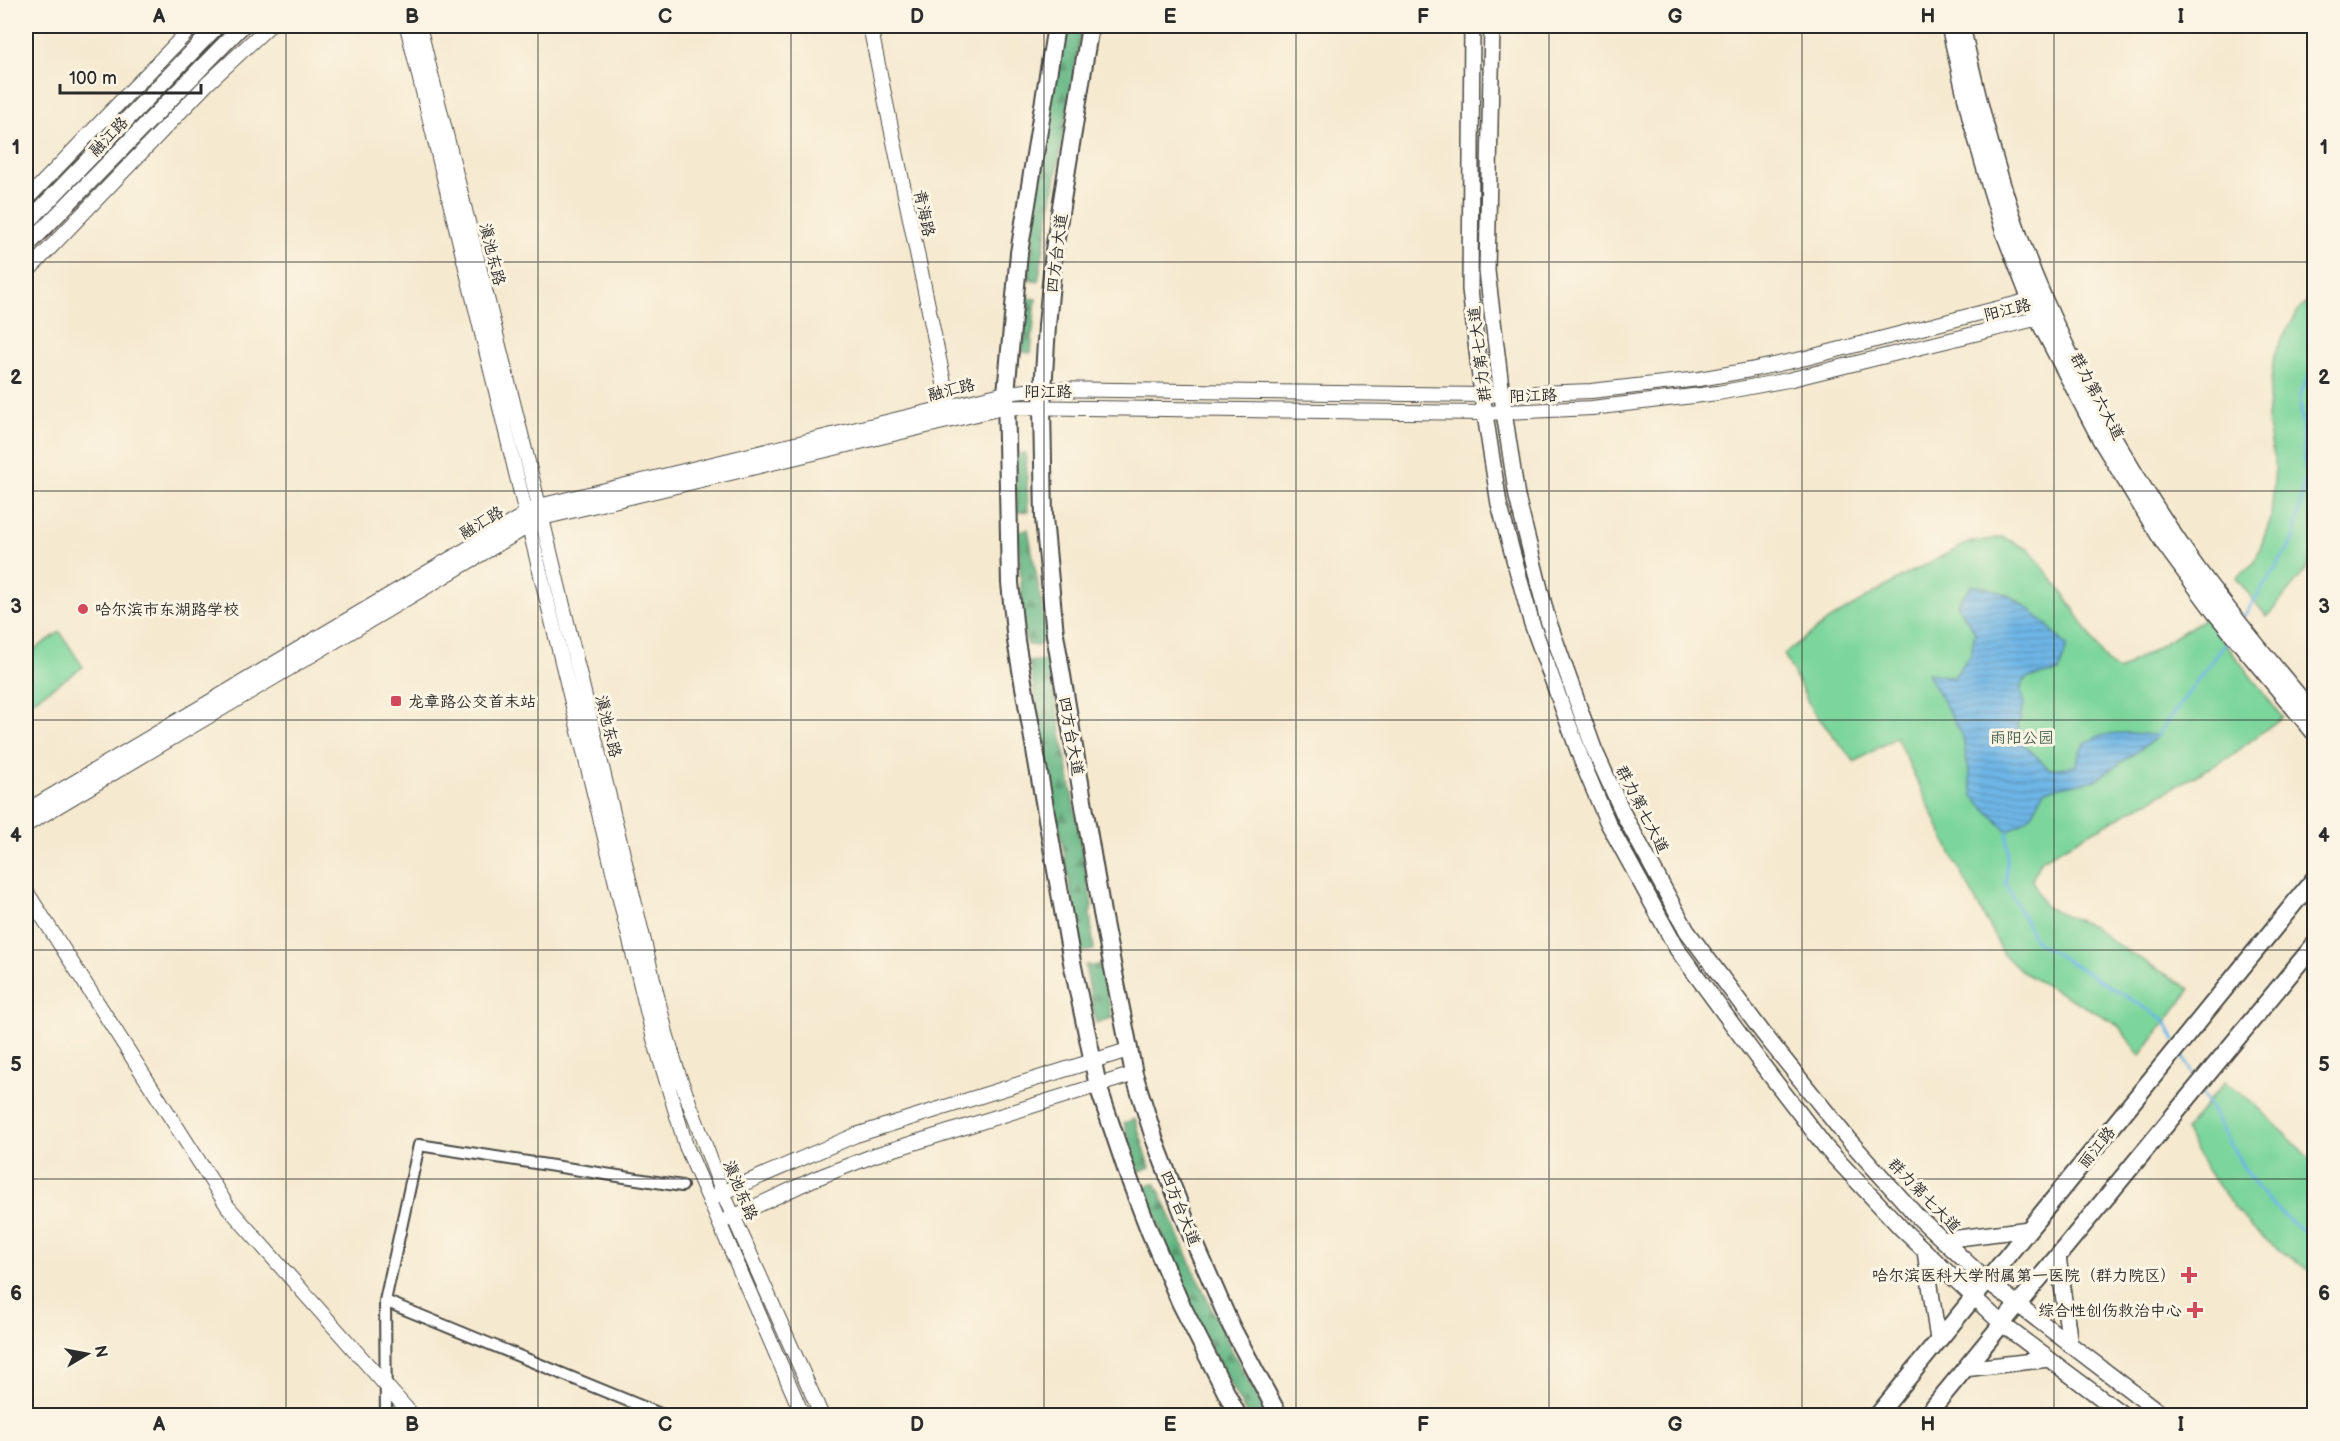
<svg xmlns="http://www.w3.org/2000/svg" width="2340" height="1441" font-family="'Balsamiq Sans','LXGW WenKai TC',sans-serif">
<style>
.green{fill:#7bd59b;stroke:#538063;stroke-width:1.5}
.forest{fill:url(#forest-firs);stroke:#487057;stroke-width:1.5}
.water{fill:url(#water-rules);stroke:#4c7088;stroke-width:1.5}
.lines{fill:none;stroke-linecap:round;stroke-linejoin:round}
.stream{stroke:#6eb6e6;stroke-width:3}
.minor-casing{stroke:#494844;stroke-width:14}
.tertiary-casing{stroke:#494844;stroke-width:16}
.secondary-casing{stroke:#494844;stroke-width:18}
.primary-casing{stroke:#494844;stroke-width:20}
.minor{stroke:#fff;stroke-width:10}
.tertiary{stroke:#fff;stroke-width:14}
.secondary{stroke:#fff;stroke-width:15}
.primary{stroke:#fff;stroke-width:16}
.grid{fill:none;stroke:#2b2b2b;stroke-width:1.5;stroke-opacity:0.55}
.poi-dot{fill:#d1495b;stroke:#fcf5e5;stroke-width:2}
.labels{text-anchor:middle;stroke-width:6;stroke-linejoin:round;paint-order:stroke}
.street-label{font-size:16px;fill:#2b2b2b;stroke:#fcf5e5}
.poi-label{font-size:16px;fill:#2b2b2b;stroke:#fcf5e5;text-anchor:start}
.park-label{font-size:16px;fill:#435e4d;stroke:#fcf5e5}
.neatline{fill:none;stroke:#2b2b2b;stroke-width:2}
.grid-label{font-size:20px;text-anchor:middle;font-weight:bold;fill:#2b2b2b}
</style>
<defs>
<pattern id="forest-firs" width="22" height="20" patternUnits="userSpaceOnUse" patternTransform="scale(1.5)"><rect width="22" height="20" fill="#64b683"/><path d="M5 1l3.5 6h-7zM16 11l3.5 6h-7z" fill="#53946b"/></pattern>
<pattern id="water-rules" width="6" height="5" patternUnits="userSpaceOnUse" patternTransform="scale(1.5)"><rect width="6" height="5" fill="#6eb6e6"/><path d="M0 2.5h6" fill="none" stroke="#5b94bb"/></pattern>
</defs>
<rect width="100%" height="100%" fill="#fcf5e5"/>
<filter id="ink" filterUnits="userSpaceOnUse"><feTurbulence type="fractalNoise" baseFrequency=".0167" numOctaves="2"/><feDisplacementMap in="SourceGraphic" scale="12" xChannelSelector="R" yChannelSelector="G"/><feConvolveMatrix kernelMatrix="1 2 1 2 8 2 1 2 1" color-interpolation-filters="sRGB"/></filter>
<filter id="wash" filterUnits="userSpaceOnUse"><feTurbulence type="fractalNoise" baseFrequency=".008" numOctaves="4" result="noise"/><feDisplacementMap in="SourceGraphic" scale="24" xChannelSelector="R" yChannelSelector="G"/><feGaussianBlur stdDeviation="1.35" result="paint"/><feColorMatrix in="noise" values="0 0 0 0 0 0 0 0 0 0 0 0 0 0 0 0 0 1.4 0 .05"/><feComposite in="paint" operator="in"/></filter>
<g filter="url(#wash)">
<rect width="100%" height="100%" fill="#f5e9cf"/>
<path class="green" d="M2314 296V555L2305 571 2267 617 2236 578 2255 562 2271 518 2275 467 2267 418 2274 354 2299 309Z
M2002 537 2030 550 2068 600 2108 664 2118 671 2206 618 2282 717 2228 758 2042 859 2032 880 2045 907 2092 926 2119 946 2190 989 2140 1056 2117 1024 2022 972 2004 955 1953 857 1896 737 1855 762 1812 710 1784 654 1829 620 1907 574 1968 543Z
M60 632 83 667 26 705V655Z
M2225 1082 2256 1105 2314 1163V1274C2300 1264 2286 1255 2272 1245 2237 1218 2204 1170 2185 1130Z"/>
<path class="forest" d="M1060 26H1082L1038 282 1028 278 1033 240V205Z
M1027 298 1036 299 1031 353 1022 352Z
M1016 454H1026L1028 511 1017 512Z
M1028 529 1046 629 1045 640 1037 646 1028 645 1024 635 1018 531Z
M1048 660 1092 905 1090 914 1094 950 1082 952 1029 662Z
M1100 964 1112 1018 1096 1023 1085 965 1093 966Z
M1135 1119 1150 1167 1138 1172 1124 1123Z
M1150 1183 1156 1184C1191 1261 1223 1344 1269 1415H1247C1224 1373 1201 1332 1182 1288 1168 1255 1157 1221 1146 1188Z"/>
<path class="water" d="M1972 585C2018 591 2037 615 2067 646L2059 672 2026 678 2020 690 2024 704 2018 726 2024 744 2049 769 2076 766C2078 760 2079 752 2082 748 2095 728 2139 733 2159 736L2096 780 2045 790 2032 815 2008 832 1973 796 1963 737 1927 673 1954 677 1971 654 1975 632 1957 604Z"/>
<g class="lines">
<path class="stream" d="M2242 619 2294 540 2305 477 2300 395 2314 365
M2156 737 2228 639
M2008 830 2006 884 2036 942 2164 1019 2175 1041
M2181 1052 2196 1081
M2202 1092C2232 1148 2256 1205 2314 1237"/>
</g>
</g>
<g filter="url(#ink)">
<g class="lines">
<defs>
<path id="minor" d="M385 1301 665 1416
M386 1416 385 1301 419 1145 682 1186"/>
<path id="tertiary" d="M407 26 654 1039 686 1146 803 1416
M419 26 539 506 666 1033 678 1073 723 1193 822 1416
M870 26 949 407
M26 200 193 26
M26 273 207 84 269 26
M26 811 539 506 1006 393 1044 389 1482 395 1591 391 1699 379 1750 370 1806 358 2038 298
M26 825 542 518 1006 407 1485 413 1592 408 1718 393 1788 380 2047 316
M26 891 228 1207 413 1416
M715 1196 856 1135 1128 1050
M726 1220 814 1179 875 1155 1134 1074"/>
<path id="secondary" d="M1472 26 1470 289 1482 395 1499 504 1531 621 1583 764 1608 823 1677 949 1757 1058 1827 1149 1902 1229 2002 1324 2125 1416
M1492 26 1487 271 1504 412 1517 497 1547 617 1594 749 1625 817 1687 931 1763 1033 1848 1139 1916 1215 1987 1281 2164 1416
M1949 26 1971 121 1989 184 2005 236 2037 318 2101 441 2164 544 2214 612 2314 733
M1962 26C1981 114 2008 216 2044 298 2084 389 2134 477 2190 558 2229 613 2272 663 2314 714
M26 224 217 26
M26 247 242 26
M1943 1240 2029 1229
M1925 1251 1938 1340
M2058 1256 2070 1345
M1964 1369 2049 1359"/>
<path id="primary" d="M1056 26 1019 253 1006 393 1010 583 1016 641 1072 962 1098 1086 1129 1178 1149 1230 1180 1302 1238 1416
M1090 26 1054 250 1047 326 1042 407 1044 518 1055 634 1102 913 1134 1074 1155 1141 1190 1232 1231 1326 1279 1416
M1877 1416 2314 879
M1926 1416 2314 945"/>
</defs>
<use href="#minor" class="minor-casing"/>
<use href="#tertiary" class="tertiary-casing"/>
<use href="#secondary" class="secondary-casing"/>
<use href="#primary" class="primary-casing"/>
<use href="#minor" class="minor"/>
<use href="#tertiary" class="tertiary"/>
<use href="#secondary" class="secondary"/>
<use href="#primary" class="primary"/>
</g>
</g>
<path class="grid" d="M286 26V1416M538 26V1416M791 26V1416M1044 26V1416M1296 26V1416M1549 26V1416M1802 26V1416M2054 26V1416M26 262H2314M26 491H2314M26 720H2314M26 950H2314M26 1179H2314"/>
<g class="poi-dot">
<circle cx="83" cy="609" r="6"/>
<rect x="390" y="695" width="12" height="12" rx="3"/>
<path d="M2186 1266h6v6h6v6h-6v6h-6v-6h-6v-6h6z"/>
<path d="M2192 1301h6v6h6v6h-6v6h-6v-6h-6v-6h6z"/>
</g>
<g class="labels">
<g class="street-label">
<text transform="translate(108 136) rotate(-46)" y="6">融江路</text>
<text transform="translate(925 213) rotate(78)" y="6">青海路</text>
<text transform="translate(1056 253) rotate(-83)" y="6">四方台大道</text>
<text transform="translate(493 254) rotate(76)" y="6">滇池东路</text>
<text transform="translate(2007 309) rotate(-14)" y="6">阳江路</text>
<text transform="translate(1479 354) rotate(-97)" y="6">群力第七大道</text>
<text transform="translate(951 389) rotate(-14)" y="6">融汇路</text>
<text x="1048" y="397">阳江路</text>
<text transform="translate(1533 395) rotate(-2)" y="6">阳江路</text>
<text transform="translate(2098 396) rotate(62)" y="6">群力第六大道</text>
<text transform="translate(481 522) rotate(-31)" y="6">融汇路</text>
<text transform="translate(609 726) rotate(76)" y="6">滇池东路</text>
<text transform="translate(1072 736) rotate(80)" y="6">四方台大道</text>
<text transform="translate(1643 809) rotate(63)" y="6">群力第七大道</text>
<text transform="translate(2096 1147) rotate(-51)" y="6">丽江路</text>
<text transform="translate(741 1190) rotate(67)" y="6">滇池东路</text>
<text transform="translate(1925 1195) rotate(46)" y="6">群力第七大道</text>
<text transform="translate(1181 1208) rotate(68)" y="6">四方台大道</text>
</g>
<g class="poi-label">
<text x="95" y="615">哈尔滨市东湖路学校</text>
<text x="408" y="707">龙章路公交首末站</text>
<text x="2176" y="1281" text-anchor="end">哈尔滨医科大学附属第一医院（群力院区）</text>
<text x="2182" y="1316" text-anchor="end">综合性创伤救治中心</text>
</g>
<g class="park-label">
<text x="2022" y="743">雨阳公园</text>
</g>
</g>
<rect width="2340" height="1441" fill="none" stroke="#fcf5e5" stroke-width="66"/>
<g transform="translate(87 1354) rotate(80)" stroke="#fcf5e5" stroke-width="4.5" paint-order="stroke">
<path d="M0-4.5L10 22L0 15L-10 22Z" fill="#2b2b2b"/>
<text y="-9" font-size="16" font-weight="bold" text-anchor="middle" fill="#2b2b2b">N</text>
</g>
<path d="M60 84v9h141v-9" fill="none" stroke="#2b2b2b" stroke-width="3"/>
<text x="69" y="84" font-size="18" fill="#2b2b2b" stroke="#fcf5e5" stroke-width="4.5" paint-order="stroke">100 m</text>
<rect x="33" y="33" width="2274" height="1375" class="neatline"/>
<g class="grid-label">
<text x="159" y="23">A</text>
<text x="412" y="23">B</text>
<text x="665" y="23">C</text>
<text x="917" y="23">D</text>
<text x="1170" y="23">E</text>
<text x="1423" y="23">F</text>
<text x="1675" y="23">G</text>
<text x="1928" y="23">H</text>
<text x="2181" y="23">I</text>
<text x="16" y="154">1</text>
<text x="2324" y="154">1</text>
<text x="16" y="384">2</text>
<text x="2324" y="384">2</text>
<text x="16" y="613">3</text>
<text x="2324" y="613">3</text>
<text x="16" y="842">4</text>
<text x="2324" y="842">4</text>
<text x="16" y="1071">5</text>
<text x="2324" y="1071">5</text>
<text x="16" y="1300">6</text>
<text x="2324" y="1300">6</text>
<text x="159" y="1431">A</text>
<text x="412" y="1431">B</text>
<text x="665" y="1431">C</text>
<text x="917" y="1431">D</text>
<text x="1170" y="1431">E</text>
<text x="1423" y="1431">F</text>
<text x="1675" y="1431">G</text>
<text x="1928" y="1431">H</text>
<text x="2181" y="1431">I</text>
</g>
</svg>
